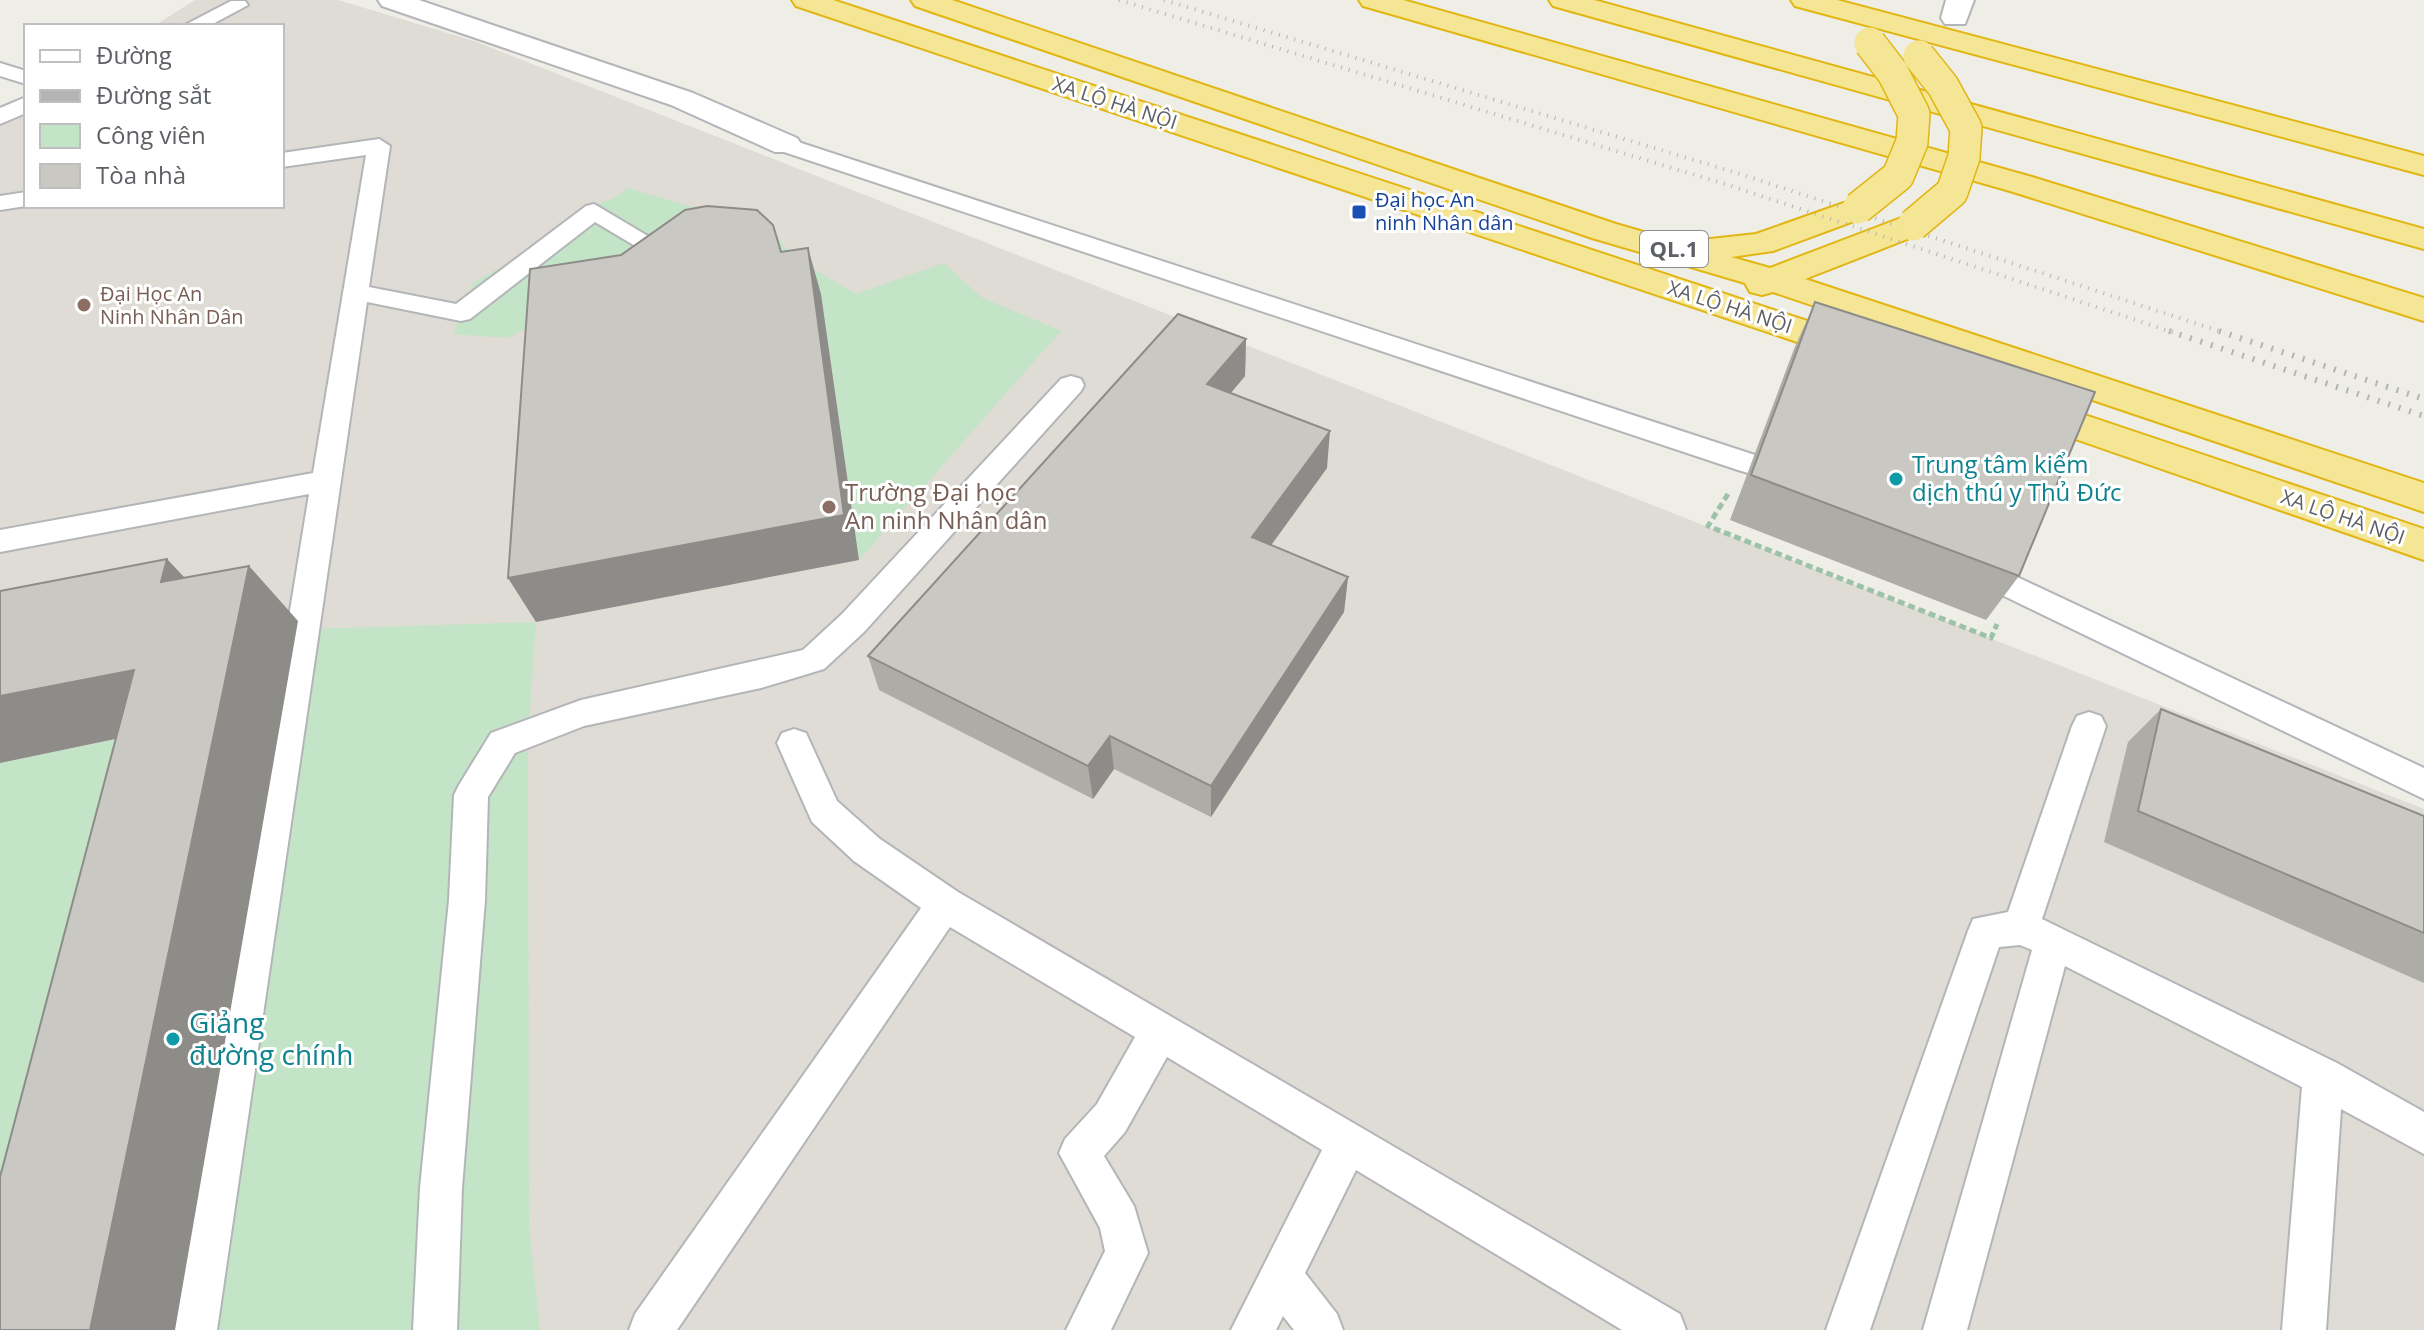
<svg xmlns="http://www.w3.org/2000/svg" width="2424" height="1330" font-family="'Open Sans',sans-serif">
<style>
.education{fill:#dedcd4}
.green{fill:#c4e4c7}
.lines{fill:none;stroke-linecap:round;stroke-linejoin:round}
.lane-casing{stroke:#b3b5b9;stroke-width:4}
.street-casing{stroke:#b3b5b9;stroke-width:4}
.highway-casing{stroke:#e2b612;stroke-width:4}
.path{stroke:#9cc2ab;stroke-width:5;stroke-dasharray:7 4;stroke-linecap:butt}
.lane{fill:#fff;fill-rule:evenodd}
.street{fill:#fff;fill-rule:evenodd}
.highway{fill:#f5e696;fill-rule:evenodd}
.rail-far1{stroke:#b4b4b5;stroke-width:4;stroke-dasharray:1 7;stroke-linecap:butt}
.rail{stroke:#b4b4b5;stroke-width:6;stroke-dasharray:2 9;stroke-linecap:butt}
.highway-bridge-casing{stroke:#e2b612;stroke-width:34;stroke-linecap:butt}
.highway-bridge{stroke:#f5e696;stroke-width:31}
.wall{fill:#aeaca7}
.shaded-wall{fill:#8d8c88}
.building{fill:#cac8c2;stroke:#8d8c88;stroke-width:2}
.transit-dot{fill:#1a4fb4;stroke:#fff;stroke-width:3}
.education-dot{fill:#8d6e63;stroke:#fff;stroke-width:3}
.culture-dot{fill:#0f9aa8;stroke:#fff;stroke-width:3}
.labels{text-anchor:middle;stroke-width:6;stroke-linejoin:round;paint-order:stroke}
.far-street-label{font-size:20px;fill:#5d6065;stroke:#fff}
.far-transit-label{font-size:20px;fill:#164399;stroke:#fff;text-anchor:start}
.far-education-label{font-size:20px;fill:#785e54;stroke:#fff;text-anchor:start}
.shield{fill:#fff;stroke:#8e9093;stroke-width:2}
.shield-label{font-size:22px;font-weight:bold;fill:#5d6065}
.culture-label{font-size:24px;fill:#0d838f;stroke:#fff;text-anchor:start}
.education-label{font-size:24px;fill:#785e54;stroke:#fff;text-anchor:start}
.near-culture-label{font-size:28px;fill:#0d838f;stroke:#fff;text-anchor:start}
</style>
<rect width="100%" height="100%" fill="#eeede6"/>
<path class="education" d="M195 0H338L474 41 2424 809V1330H0V123L26 107V206H282V26H154Z"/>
<path class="green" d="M628 188 773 231 793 257 856 294 944 263 981 297 1061 331 859 560 821 294 552 315 507 338 453 334 474 282 540 246 579 211 617 197Z
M536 622 528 740 529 1227 540 1330H0V763L176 727 186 633Z"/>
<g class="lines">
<defs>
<path id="lane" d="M231 1H245L248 5 209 26H183Z
M0 63 26 71V84L0 76Z
M26 97V113L0 124V108Z
M786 138 1758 456 1762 463 1758 470 1748 473 1738 470 778 150 775 145 778 140Z
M379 139 390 146 369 287 456 304 586 206 594 204 678 254 666 262 657 259 595 222 470 319 461 321 367 302 217 1330H173L309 494 0 552V530L313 473 366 155 282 167V153Z
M26 192V206L0 210V196Z
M1071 376 1081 379 1084 385 1081 391 864 632 824 669 761 688 584 726 515 753 488 797 485 900 462 1188 457 1330H413L420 1188 449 900 454 795 459 785 491 733 581 700 803 650 842 614 1061 379Z
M2015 576 2424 768V799L2004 596 2000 588 2004 580Z
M2089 712 2101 716 2106 726 2042 919 2337 1063 2424 1112V1154L2341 1109 2326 1330H2282L2302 1087 2065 966 1967 1330H1923L2032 950 2020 945 1999 947 1870 1330H1826L1968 931 1973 919 2008 912 2072 726 2077 716Z
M794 729 806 733 837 801 880 839 958 892 1680 1314 1686 1330H1622L1356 1170 1305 1273 1337 1314 1343 1330H1294L1283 1316 1276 1330H1231L1322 1150 1167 1057 1125 1132 1104 1156 1134 1206 1148 1253 1111 1330H1066L1105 1251 1100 1228 1059 1153 1065 1139 1097 1104 1135 1037 950 927 677 1330H629L635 1314 921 908 854 861 812 822 777 743 782 733Z"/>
<path id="street" d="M378 0H419L693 93 797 138 802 145 797 152H775L671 105 382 6Z
M1946 0H1974L1965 24H1945L1941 18Z"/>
<path id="highway" d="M792 0H833L1871 342 1876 350 1871 358 1858 362 1845 358 796 6Z
M911 0H952L1616 224 1688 245 1701 240 1756 234 1858 198 1870 201 1874 208 1870 215 1773 251 1731 257 1770 268 1901 218 1913 215 1925 218 1930 225 1925 232 1805 279 2424 483V512L1773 292 1762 295 1750 292 1745 283 1592 238 915 6Z
M1359 0H1403L2032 177 2424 298V321L2010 191 1363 6Z
M1549 0H1594L2424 229V249L1553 6Z
M1791 0H1837L2424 156V175L1795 6Z
M2025 395 2424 529V560L2012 417 2006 408 2012 399Z"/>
</defs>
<use href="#lane" class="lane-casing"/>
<use href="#street" class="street-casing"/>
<use href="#highway" class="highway-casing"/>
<path class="path" d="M1728 494 1708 526 1991 638 1997 624"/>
<use href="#lane" class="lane"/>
<use href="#street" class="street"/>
<use href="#highway" class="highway"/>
<path class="rail-far1" d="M1119 0 1728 185 2175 333
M1164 0 1737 173 2225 333"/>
<path class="rail" d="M2169 331 2424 416
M2219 331 2424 399"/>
<defs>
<path id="highway-bridge" d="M1858 208 1898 176 1912 142 1914 114 1893 73 1870 43
M1913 225 1952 192 1964 157 1966 128 1943 86 1919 56"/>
</defs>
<use href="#highway-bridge" class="highway-bridge-casing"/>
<use href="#highway-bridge" class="highway-bridge"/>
</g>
<path class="wall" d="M1815 302 2019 576 1986 620 1730 520 1794 349Z
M1246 339 1245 376 1231 393 1327 468 1271 545 1348 577 1344 612 1211 817 1114 769 1093 799 879 690 868 656Z
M2161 709 2424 816V983L2104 842 2128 742Z"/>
<path class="shaded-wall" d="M808 248 821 294 859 560 536 622 508 578Z
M1246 339 1245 376 1207 421V384Z
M1330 431 1327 468 1251 573 1252 537Z
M167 559 220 615 161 582Z
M249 566 298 621 175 1330H90Z
M1348 577 1344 612 1211 817V786Z
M134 670 192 723 0 763V696Z
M1110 736 1114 769 1093 799 1088 766Z"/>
<path class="building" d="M707 206 757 210 773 225 781 252 808 248 844 515 508 578 530 269 621 255 685 210Z
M1815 302 2095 392 2019 576 1751 475Z
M1178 314 1246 339 1207 384 1330 431 1252 537 1348 577 1211 786 1110 736 1088 766 868 656Z
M167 559 161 582 249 566 90 1330H0V1177L134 670 0 696V591Z
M2161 709 2424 816V933L2138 811Z"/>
<rect class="transit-dot" x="1351" y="204" width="16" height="16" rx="4"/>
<g class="education-dot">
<circle cx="84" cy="305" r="8"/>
<circle cx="829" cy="507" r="8"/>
</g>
<g class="culture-dot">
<circle cx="1896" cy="479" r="8"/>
<circle cx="173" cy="1039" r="8"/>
</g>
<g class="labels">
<g class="far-street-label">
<text transform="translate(1115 103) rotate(18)" y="7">XA LỘ HÀ NỘI</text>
<text transform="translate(1730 307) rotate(18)" y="7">XA LỘ HÀ NỘI</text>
<text transform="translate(2343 517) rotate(19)" y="7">XA LỘ HÀ NỘI</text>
</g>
<g class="far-transit-label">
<text x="1375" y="207">Đại học An<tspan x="1375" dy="23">ninh Nhân dân</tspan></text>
</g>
<g class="far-education-label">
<text x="100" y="301">Đại Học An<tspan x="100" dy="23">Ninh Nhân Dân</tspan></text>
</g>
<rect class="shield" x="1640" y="231" width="68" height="36" rx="6"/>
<g class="shield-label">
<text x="1674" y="257">QL.1</text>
</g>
<g class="culture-label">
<text x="1912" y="473">Trung tâm kiểm<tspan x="1912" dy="28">dịch thú y Thủ Đức</tspan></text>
</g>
<g class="education-label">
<text x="845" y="501">Trường Đại học<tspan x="845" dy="28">An ninh Nhân dân</tspan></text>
</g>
<g class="near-culture-label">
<text x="189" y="1033">Giảng<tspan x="189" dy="32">đường chính</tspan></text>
</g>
</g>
<rect x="24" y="24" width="260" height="184" fill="#ffffff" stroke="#bebfc1" stroke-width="2"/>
<rect x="40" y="50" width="40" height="12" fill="#ffffff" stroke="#bebfc1" stroke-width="2"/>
<text x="96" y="64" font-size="24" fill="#5d6065">Đường</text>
<rect x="40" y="90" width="40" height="12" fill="#b4b4b5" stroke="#bebfc1" stroke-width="2"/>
<text x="96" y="104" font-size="24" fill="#5d6065">Đường sắt</text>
<rect x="40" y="124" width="40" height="24" fill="#c4e4c7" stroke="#bebfc1" stroke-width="2"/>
<text x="96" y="144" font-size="24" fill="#5d6065">Công viên</text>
<rect x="40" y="164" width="40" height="24" fill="#cac8c2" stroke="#bebfc1" stroke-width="2"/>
<text x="96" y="184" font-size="24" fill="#5d6065">Tòa nhà</text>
</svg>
